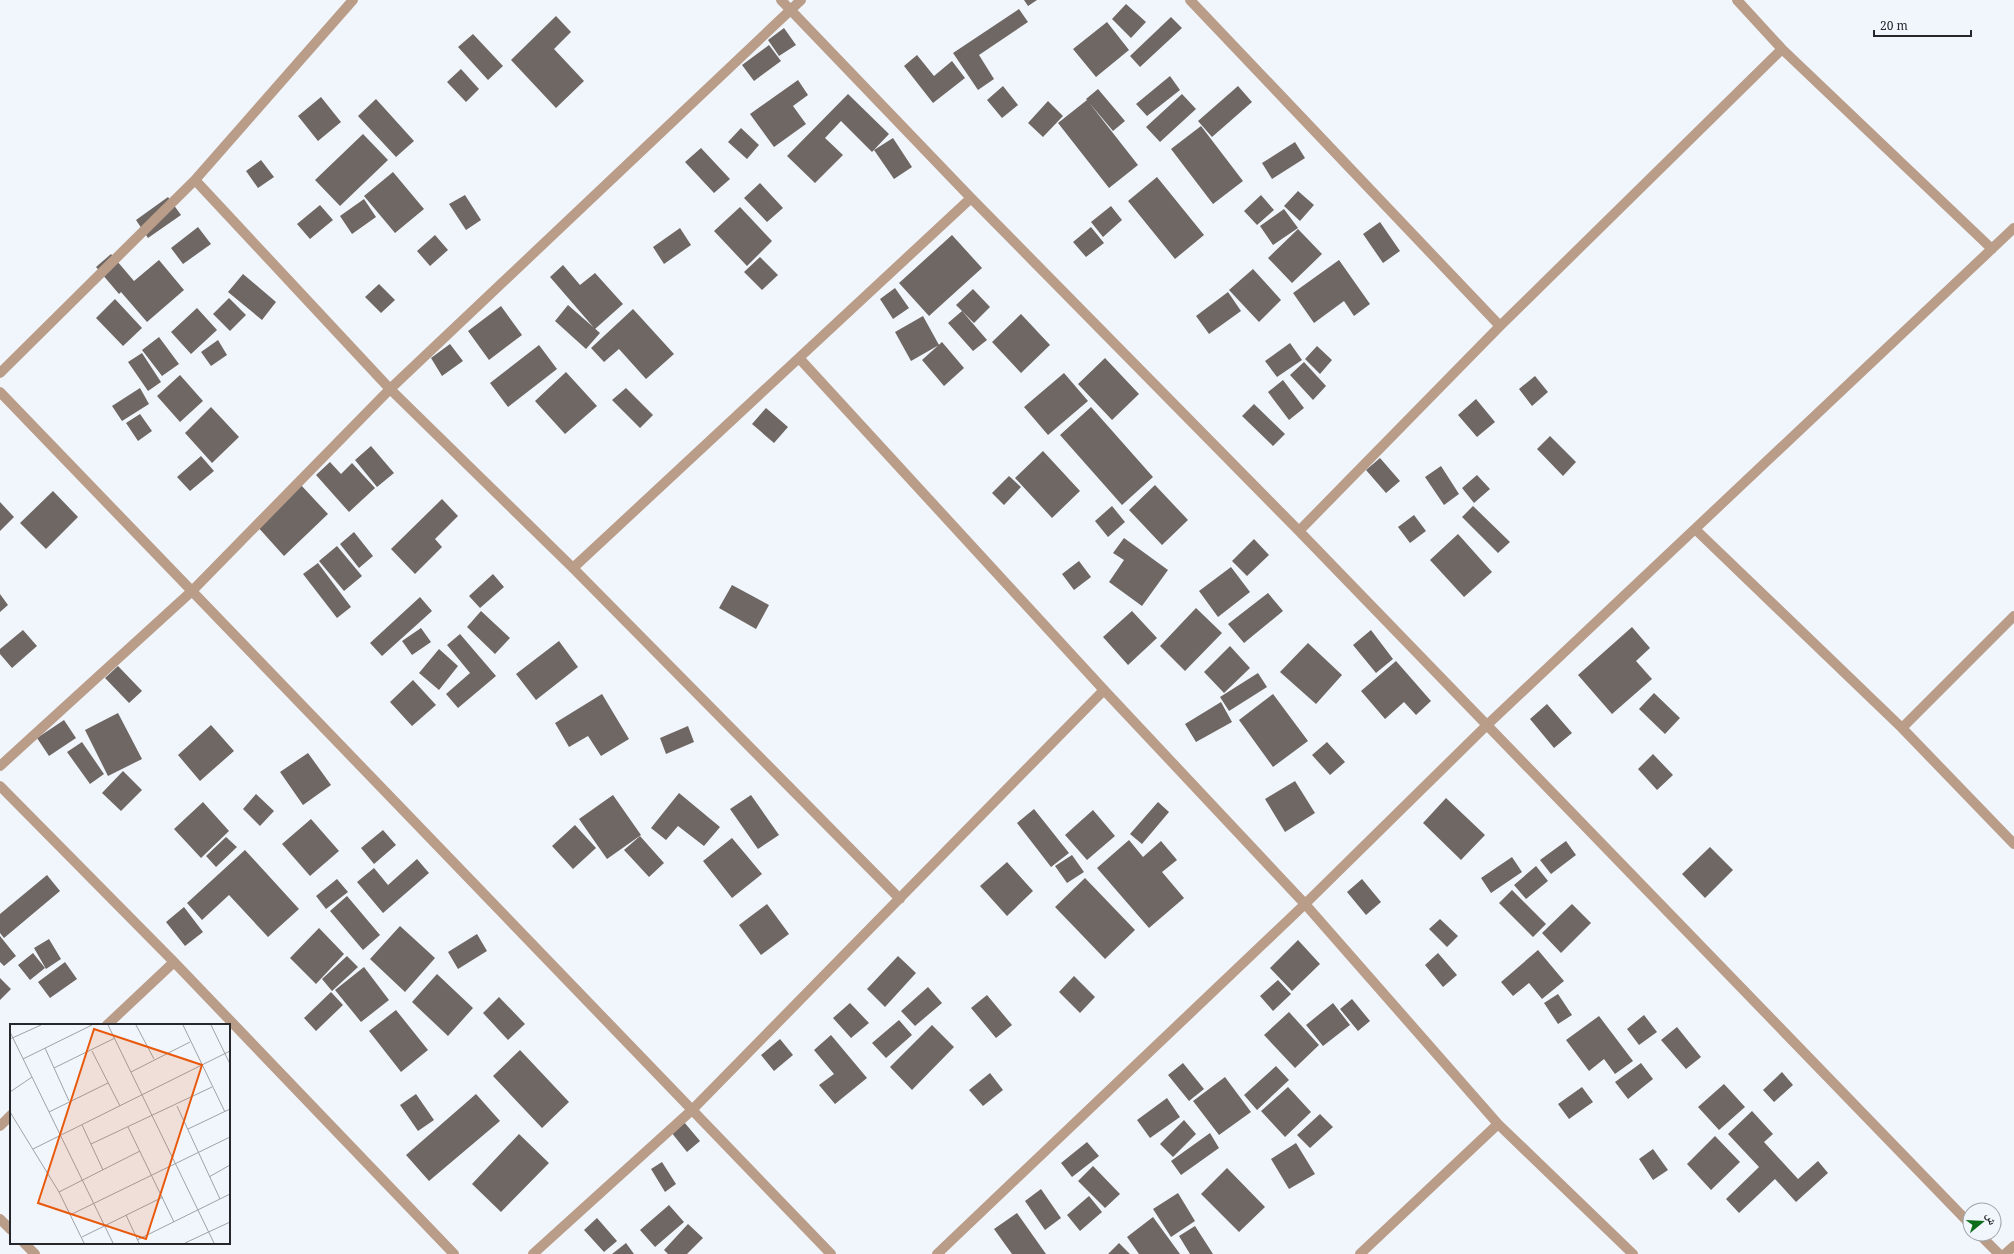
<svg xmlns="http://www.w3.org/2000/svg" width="2014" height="1254" font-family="'Noto Serif','Noto Naskh Arabic',serif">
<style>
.building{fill:#6e6764}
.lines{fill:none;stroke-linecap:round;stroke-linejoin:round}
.street{stroke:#ba9d89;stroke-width:10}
.inset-road{fill:none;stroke:#9fa3a8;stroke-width:1}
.view{fill:#e8590c;fill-opacity:0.15;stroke:#e8590c;stroke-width:2}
.inset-edge{fill:none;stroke:#25272a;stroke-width:2}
</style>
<rect width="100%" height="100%" fill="#f1f6fc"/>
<path class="building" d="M1024 0H1037L1028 6Z
M1126 4 1146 22 1131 38 1112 19Z
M1019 9 1028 22 979 55 994 79 978 90 953 53Z
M556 16 571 32 554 49 584 81 556 108 511 60Z
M1171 17 1182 28 1140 67 1130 56Z
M1107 22 1129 50 1096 77 1073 49Z
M784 28 796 45 779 56 768 40Z
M473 34 503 66 488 80 458 47Z
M769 45 781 61 754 81 742 65Z
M917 55 934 76 952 61 965 78 933 103 904 66Z
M461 69 479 89 466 102 447 82Z
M1170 76 1180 90 1147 116 1136 104Z
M798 80 808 95 793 106 806 124 774 147 750 114Z
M1003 86 1018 105 1002 118 987 100Z
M1238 86 1252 102 1212 137 1198 121Z
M1098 89 1125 121 1113 131 1086 99Z
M848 94 889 134 872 152 841 121 825 138 843 155 815 183 787 156Z
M1182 94 1196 109 1160 142 1146 127Z
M321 97 341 122 318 141 298 116Z
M376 99 414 141 396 157 358 116Z
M1087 100 1138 165 1109 188 1058 123Z
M1048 101 1063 116 1043 137 1028 123Z
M1201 126 1243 181 1213 204 1171 149Z
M741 128 759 145 747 159 728 142Z
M363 134 388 160 340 206 315 180Z
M893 138 912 167 894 179 874 150Z
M1295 142 1305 158 1272 179 1262 163Z
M701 148 730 179 714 193 685 162Z
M261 160 274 177 258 188 246 171Z
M393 172 424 209 395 233 364 196Z
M1157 177 1204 235 1175 259 1128 201Z
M760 183 783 208 767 222 744 198Z
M1298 191 1314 205 1300 221 1284 206Z
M465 195 481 220 466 230 449 204Z
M1261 195 1274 210 1257 225 1244 211Z
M168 197 181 215 148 238 136 220Z
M364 199 376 217 352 234 340 216Z
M320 205 333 220 310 239 297 224Z
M1111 206 1122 220 1103 237 1091 222Z
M740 207 772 241 747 266 714 231Z
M1284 209 1298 228 1273 245 1260 226Z
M1380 222 1400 251 1383 263 1363 234Z
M198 227 211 244 183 264 171 248Z
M1091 227 1104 243 1086 257 1073 242Z
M680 228 691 245 664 264 653 247Z
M1298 229 1322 254 1292 283 1268 258Z
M435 235 448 250 430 266 417 251Z
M952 235 982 268 929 316 899 283Z
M111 254 134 281 159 260 184 290 147 322 121 292 119 294 96 267Z
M760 257 778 275 762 290 744 272Z
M1339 260 1370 304 1354 316 1344 301 1314 323 1293 293Z
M563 265 580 285 595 273 623 304 595 329 550 277Z
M1253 269 1281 300 1259 322 1229 290Z
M243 274 276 302 262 320 228 292Z
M379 284 395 300 381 313 365 297Z
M895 288 909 308 893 319 880 299Z
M973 289 990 307 974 323 956 305Z
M1228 292 1241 311 1209 334 1196 316Z
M229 298 246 315 230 331 213 314Z
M115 299 142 328 123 346 96 318Z
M568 305 600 333 586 349 555 321Z
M501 306 522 335 489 360 468 331Z
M197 308 217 330 191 354 171 332Z
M633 309 674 354 646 379 619 349 604 362 591 348Z
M962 311 987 340 973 351 948 323Z
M1021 314 1050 345 1021 373 992 342Z
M923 316 939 345 911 361 895 332Z
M159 337 179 364 162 376 142 350Z
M218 340 227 355 211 366 201 352Z
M942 342 964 368 944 386 922 360Z
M1290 343 1302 360 1277 377 1265 361Z
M450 344 463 361 442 376 431 358Z
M539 345 557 369 508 407 490 383Z
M1317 346 1332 360 1320 374 1305 359Z
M142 353 161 382 148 391 128 362Z
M1105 358 1139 394 1112 420 1078 384Z
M1304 362 1326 386 1313 400 1290 375Z
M566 372 597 406 565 434 535 401Z
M1064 373 1088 401 1048 435 1024 407Z
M180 375 203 401 180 422 157 396Z
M1535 376 1548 392 1532 406 1519 389Z
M1283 380 1304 408 1289 420 1268 392Z
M140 388 149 404 122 421 112 406Z
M626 388 653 415 640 428 612 400Z
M1476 399 1495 422 1477 437 1458 415Z
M1254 404 1285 434 1273 446 1242 416Z
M211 407 239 437 212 463 185 433Z
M1091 407 1153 477 1122 505 1060 435Z
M766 408 788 427 774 443 752 424Z
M140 414 152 431 138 441 126 423Z
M1550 436 1576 462 1563 476 1537 449Z
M371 446 394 473 377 487 355 460Z
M1043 451 1080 491 1052 518 1015 478Z
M201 456 214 471 190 491 177 477Z
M1380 458 1400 481 1386 493 1366 470Z
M330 462 341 474 352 463 375 488 349 512 316 475Z
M1441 466 1459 494 1444 505 1425 477Z
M1477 475 1490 489 1474 503 1462 488Z
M1009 476 1021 487 1004 505 992 493Z
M300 484 328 514 284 556 256 525Z
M1155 485 1188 520 1162 545 1129 510Z
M53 491 78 517 46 549 20 523Z
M442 499 458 516 435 539 442 547 415 574 391 549Z
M0 502 14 517 0 531Z
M1112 506 1125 522 1108 537 1095 521Z
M1473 506 1510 542 1498 553 1462 517Z
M1414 515 1426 531 1410 543 1398 527Z
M354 532 373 556 359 568 340 544Z
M1458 534 1492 572 1464 597 1430 560Z
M1124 538 1168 570 1142 606 1109 582 1124 560 1113 553Z
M1254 539 1269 555 1247 576 1232 561Z
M337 546 362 576 344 591 319 561Z
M1079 561 1091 577 1074 590 1062 574Z
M318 563 351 607 337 618 303 574Z
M1231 567 1250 592 1218 617 1199 591Z
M493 574 504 587 480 608 469 596Z
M732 585 769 605 756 629 719 608Z
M1268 593 1283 611 1244 643 1228 624Z
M0 594 8 605 0 612Z
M420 597 432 611 382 656 370 643Z
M1196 608 1222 633 1185 671 1160 646Z
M481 611 510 638 495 654 467 627Z
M1132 611 1157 638 1128 665 1103 637Z
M1632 627 1650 648 1636 661 1652 679 1612 714 1578 675Z
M421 628 431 642 412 655 402 641Z
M23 630 37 646 12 668 0 654V649Z
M1371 630 1393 659 1376 673 1353 645Z
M460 634 496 676 458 708 446 694 470 673 447 645Z
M559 641 578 667 536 700 516 674Z
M1308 643 1342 675 1316 704 1280 672Z
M1230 646 1250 668 1224 693 1204 672Z
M439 649 458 666 439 690 419 673Z
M1396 661 1431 701 1416 715 1404 702 1385 719 1361 691Z
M118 666 142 691 129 703 105 678Z
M1258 673 1267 687 1229 711 1220 697Z
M413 680 436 705 412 726 390 702Z
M1654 693 1680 718 1665 734 1639 709Z
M602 694 629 739 601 756 588 736 569 747 555 723Z
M1273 694 1308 741 1273 767 1239 720Z
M1221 702 1232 722 1196 742 1185 724Z
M1547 704 1572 733 1554 748 1530 719Z
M118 713 142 759 108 776 85 730Z
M64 720 76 738 49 756 37 738Z
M211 725 234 751 200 781 178 755Z
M688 726 694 742 666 754 660 738Z
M82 742 104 774 90 784 67 752Z
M1327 742 1345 762 1330 775 1312 755Z
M308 753 331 785 303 805 280 772Z
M1653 754 1673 775 1657 790 1638 769Z
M123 771 142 790 121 811 102 793Z
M1295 781 1315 813 1285 832 1265 799Z
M679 793 720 827 704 846 678 826 666 840 651 828Z
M256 794 274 811 260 826 243 809Z
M613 795 641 835 607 859 579 819Z
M751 795 779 835 758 849 730 809Z
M1446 798 1485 835 1461 860 1423 823Z
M203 802 229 831 201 858 174 829Z
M1158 802 1169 812 1142 844 1130 834Z
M1034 809 1069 853 1051 867 1017 823Z
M1093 810 1115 836 1087 860 1065 835Z
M311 819 339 851 310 876 282 844Z
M575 825 596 848 573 869 552 846Z
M383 830 396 845 374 864 361 848Z
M640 836 664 863 649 877 624 850Z
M226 837 237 847 216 867 206 856Z
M732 838 762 874 732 898 703 861Z
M1129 840 1143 857 1161 841 1177 860 1162 872 1184 898 1149 928 1097 868Z
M1566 841 1576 855 1551 874 1540 860Z
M1710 847 1733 870 1705 898 1682 874Z
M245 850 299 909 268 937 229 895 202 920 187 903Z
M1072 855 1084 872 1067 883 1055 866Z
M1512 857 1522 872 1491 893 1481 878Z
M417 859 429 873 383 913 357 882 374 868 388 885Z
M1007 862 1033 891 1007 916 980 886Z
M1536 866 1548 881 1526 899 1514 885Z
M47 875 60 891 4 938 0 933V914Z
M1085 878 1135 930 1105 959 1055 907Z
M337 879 348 892 326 909 316 896Z
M1362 879 1381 902 1366 915 1347 892Z
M1512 890 1546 924 1533 937 1499 903Z
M347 896 380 935 363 950 330 911Z
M767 904 789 934 761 955 739 925Z
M1572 904 1591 923 1561 953 1542 933Z
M184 907 203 932 185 946 166 922Z
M1440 919 1458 936 1447 947 1429 929Z
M400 926 435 958 405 992 370 959Z
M319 928 344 954 316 984 290 958Z
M477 934 487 951 458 969 448 952Z
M0 936 16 956 4 966 0 962Z
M49 939 61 959 46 969 34 948Z
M1298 940 1320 964 1292 991 1270 968Z
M1538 950 1564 981 1542 999 1529 983 1513 996 1501 982Z
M33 953 45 968 30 980 18 965Z
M1438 953 1457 975 1443 987 1425 965Z
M347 956 358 967 332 991 322 979Z
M898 956 916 973 885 1007 867 989Z
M65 962 77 979 50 998 38 982Z
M364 967 389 1000 361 1022 335 990Z
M437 974 473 1008 448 1036 412 1002Z
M1074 976 1095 997 1080 1013 1059 992Z
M0 978 11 989 0 1000Z
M1278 980 1291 994 1273 1011 1260 996Z
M928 987 942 1003 915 1026 901 1011Z
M331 992 343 1005 316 1031 304 1018Z
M1558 994 1572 1015 1558 1024 1544 1003Z
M987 995 1012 1025 996 1038 971 1008Z
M499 997 525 1024 508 1040 483 1013Z
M1352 999 1370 1021 1358 1031 1340 1009Z
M850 1003 869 1023 851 1038 833 1018Z
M1333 1003 1350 1025 1323 1046 1306 1025Z
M396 1010 428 1050 401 1072 369 1031Z
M1289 1012 1319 1045 1295 1068 1264 1035Z
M1644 1015 1657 1032 1639 1045 1627 1029Z
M1599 1016 1633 1061 1615 1074 1604 1059 1589 1071 1566 1040Z
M899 1020 912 1035 886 1058 872 1043Z
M932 1025 954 1047 912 1090 890 1067Z
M1677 1027 1701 1057 1686 1069 1661 1040Z
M831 1035 867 1078 835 1104 819 1085 834 1074 814 1050Z
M780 1039 793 1055 774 1071 761 1055Z
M520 1050 569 1102 542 1128 493 1076Z
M1183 1063 1204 1089 1189 1101 1168 1075Z
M1641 1063 1653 1079 1628 1099 1615 1082Z
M1276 1066 1289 1080 1257 1110 1244 1095Z
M1782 1072 1793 1085 1774 1102 1763 1090Z
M990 1073 1003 1090 983 1106 969 1090Z
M1225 1077 1251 1112 1219 1135 1193 1101Z
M1724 1084 1745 1107 1719 1130 1698 1107Z
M1288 1087 1311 1112 1285 1137 1261 1111Z
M1582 1087 1593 1102 1569 1119 1558 1104Z
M416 1094 434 1120 418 1131 400 1105Z
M476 1094 500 1121 429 1181 406 1155Z
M1167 1098 1180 1117 1150 1138 1137 1120Z
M1752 1111 1773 1134 1764 1142 1798 1179 1818 1161 1828 1173 1796 1202 1775 1179 1739 1213 1726 1199 1759 1167 1728 1134Z
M1320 1114 1333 1127 1310 1148 1297 1135Z
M1184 1120 1196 1134 1173 1157 1160 1144Z
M684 1122 700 1141 687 1152 671 1132Z
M1210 1133 1219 1148 1181 1175 1171 1161Z
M519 1134 549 1163 501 1212 472 1184Z
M1715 1136 1740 1162 1711 1190 1687 1164Z
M1087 1142 1099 1156 1072 1177 1061 1163Z
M1296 1143 1315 1174 1289 1189 1271 1159Z
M1653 1149 1668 1170 1653 1180 1639 1159Z
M662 1162 676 1184 665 1192 651 1169Z
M1093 1166 1120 1194 1105 1208 1078 1181Z
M1227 1168 1265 1207 1239 1232 1201 1194Z
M1041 1189 1061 1218 1045 1230 1025 1201Z
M1178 1193 1195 1221 1171 1237 1153 1209Z
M1089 1196 1102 1212 1080 1231 1067 1215Z
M669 1205 684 1222 655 1247 640 1230Z
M1017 1213 1046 1254H1012L994 1229Z
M1153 1217 1180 1254H1139L1127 1237Z
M597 1218 617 1241 604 1252 584 1230Z
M688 1224 703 1238 687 1254H668L664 1250Z
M1195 1226 1213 1254H1190L1179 1236Z
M626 1243 634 1254H612Z
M1119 1243 1130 1254H1108Z"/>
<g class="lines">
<path class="street" d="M781 0 971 198 1299 531 1970 1224
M1190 0 1500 326
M1737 0 1782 49 1992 249
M195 180 390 389 573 568 900 899
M799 358 1104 690 1305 904 1498 1124 1633 1254
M0 373 195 180 353 0
M0 392 831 1254
M1695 529 1902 728 2014 844
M1299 531 1500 326 1782 49
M573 568 971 198
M1902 728 2014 616
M0 766 192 591 390 389 801 0
M0 786 174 962 454 1254
M107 1025 174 962
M0 1126 11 1115
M0 1219 11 1230
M1979 1234 1999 1254
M24 1243 35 1254
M533 1254 692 1110 1104 690
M937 1254 1305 904 1487 725 2014 228
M1360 1254 1498 1124
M2005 1254 2014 1246"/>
</g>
<g transform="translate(10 1024)">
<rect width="220" height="220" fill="#f1f6fc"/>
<path class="inset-road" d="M98 1 204 219M126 1 144 35M173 1 215 88M201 1 220 40M0 8 103 219M0 15 31 1M35 24 59 77M82 27 110 82M13 35 82 1M44 44 105 14M121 48 180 18M0 68 22 53M167 82 210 175M0 88 49 168 74 219M39 88 98 59M72 101 93 146M118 103 164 198M178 105 220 85M81 120 202 63M23 125 220 27M199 153 220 141M49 168 130 127M60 191 220 113M116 191 129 219M72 213 153 173M127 216 220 170M175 219 220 198"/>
<path class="view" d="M84 5 192 41 136 215 28 179Z"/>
<rect width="220" height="220" class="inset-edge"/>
</g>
<g transform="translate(1982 1222) rotate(72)"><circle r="19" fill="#f1f6fc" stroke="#9fa3a8"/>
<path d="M0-3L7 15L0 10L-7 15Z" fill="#0b6d1a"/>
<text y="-6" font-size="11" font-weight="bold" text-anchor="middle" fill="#25272a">ش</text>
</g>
<path d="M1874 30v6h97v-6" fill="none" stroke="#25272a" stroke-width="2"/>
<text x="1880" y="30" font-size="12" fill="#25272a" stroke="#f1f6fc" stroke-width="3" paint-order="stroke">20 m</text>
</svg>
